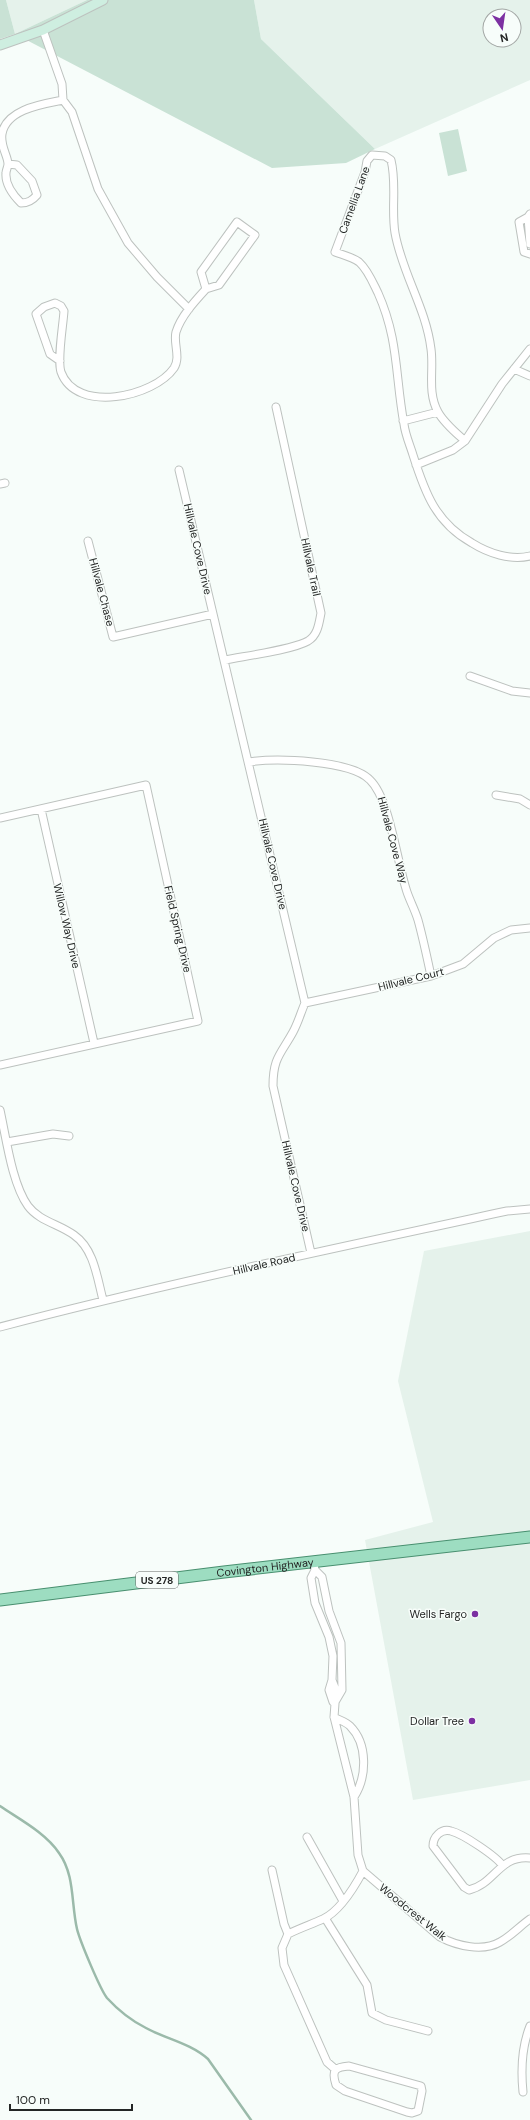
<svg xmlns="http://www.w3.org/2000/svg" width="530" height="2120" font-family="'DM Sans',sans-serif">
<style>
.built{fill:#e5f2eb;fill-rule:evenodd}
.green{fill:#c9e2d5}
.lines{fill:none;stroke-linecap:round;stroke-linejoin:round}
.stream{stroke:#9bbaaa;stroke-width:2.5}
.street-casing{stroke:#bdc2bf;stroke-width:9}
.secondary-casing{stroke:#bdc2bf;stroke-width:11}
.primary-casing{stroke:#488f6f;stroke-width:13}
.street{stroke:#fff;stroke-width:7}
.secondary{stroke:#ceeee0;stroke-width:9}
.primary{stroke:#9dddc1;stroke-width:11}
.poi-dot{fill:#7c30a2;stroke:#f7fdfa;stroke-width:1.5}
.labels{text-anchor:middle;stroke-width:3;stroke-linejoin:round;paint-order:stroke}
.shield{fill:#f7fdfa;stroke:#636665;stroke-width:1}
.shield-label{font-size:10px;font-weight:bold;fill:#242625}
.street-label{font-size:11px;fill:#242625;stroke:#f7fdfa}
.poi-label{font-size:11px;fill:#242625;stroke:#f7fdfa;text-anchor:end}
</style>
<rect width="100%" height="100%" fill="#f7fdfa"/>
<path class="built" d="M6 0H87L15 34Z
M254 0H530V80L375 149 261 39ZM490 16H514V40H490Z
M530 1231V1780L413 1800 365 1540 433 1522 398 1381 424 1251Z"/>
<path class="green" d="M0 0H6L15 34 87 0H254L261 39 375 149 346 163 272 168 15 34 0 39Z
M458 129 467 171 448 176 439 133Z"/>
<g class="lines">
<path class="stream" d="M0 1806C19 1819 46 1833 59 1853 75 1875 71 1903 77 1929 80 1941 100 1989 107 1998 118 2010 132 2021 146 2028 166 2039 190 2043 208 2059L251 2120"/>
<defs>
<path id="street" d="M43 30 62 84 63 100 72 112 98 189 128 243 157 277 189 309
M8 164 17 165 32 181 37 195C32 201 28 203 21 203 14 196 5 184 6 173 6 170 8 167 8 164 8 156 0 146 2 134 6 109 43 104 63 100
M530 214 528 217 530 244
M528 217 519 222 524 252 530 254
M60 361 50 354 36 314 44 307 55 303 61 306 64 311C63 326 57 360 61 372 76 414 154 397 174 368 181 357 173 343 176 332 181 316 195 301 206 289L201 272 237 222 255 235 219 285 206 289
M514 369 530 376
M403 421 438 412
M465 441C455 432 444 423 438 412 427 392 434 370 431 349 426 308 402 273 395 233 391 209 397 184 391 160L385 156 372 155 367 161 365 172 335 252C343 255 352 257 359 262 368 270 373 283 378 293 399 340 395 376 404 424 405 434 410 445 413 455 425 493 436 523 472 543 488 553 511 561 530 556
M416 465 453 450 465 441 502 384 530 349
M179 470 305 1003C301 1012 298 1023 293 1032 281 1054 273 1057 273 1086L311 1253
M0 484 5 483
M88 541 113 637 213 614
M225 660C245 656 292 650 308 641 318 635 319 623 321 613L276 407
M470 676 512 691 530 693
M249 762C276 758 351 760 370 780 390 799 397 863 407 892 410 901 415 910 418 920 423 938 427 957 431 976
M496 795 520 799 530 805
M41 809 94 1043
M0 818 146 785 198 1021 0 1065
M305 1003 431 976 463 964 494 938 511 930 530 928
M0 1110C6 1137 12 1184 28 1206 39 1221 59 1224 74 1235 94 1249 97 1277 103 1300
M7 1142 53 1134 69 1136
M0 1327C168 1283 337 1248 507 1211L530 1209
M314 1562 315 1570 311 1578 315 1603 329 1637 333 1656 332 1680 329 1690 333 1702
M315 1570 322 1577 329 1611 341 1643 342 1690 335 1702
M332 1680 336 1690 334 1717 354 1797 358 1855 363 1871C355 1886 340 1911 323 1919 312 1924 300 1928 288 1934L282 1948 284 1965 327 2062 335 2069
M334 1717C339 1720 346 1722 350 1726 368 1744 367 1777 354 1797
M307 1837 343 1901
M503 1866C496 1856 463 1834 451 1831 441 1828 433 1837 433 1846L464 1887 469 1890C495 1884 499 1855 530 1858
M272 1870 284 1924 288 1934
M363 1871 440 1937C457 1946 483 1952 500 1942 511 1936 520 1926 530 1919
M325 1918 367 1985 372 2013 386 2020 428 2031
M349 2066 421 2086 422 2091 418 2111 412 2113 407 2112 345 2091 336 2085C331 2070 335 2067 349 2066Z
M523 2092C521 2072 522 2046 530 2026"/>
<path id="secondary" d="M0 45 43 30 103 0"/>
<g id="primary">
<path id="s1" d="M0 1600 224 1572 530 1537"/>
</g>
</defs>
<use href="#street" class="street-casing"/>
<use href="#secondary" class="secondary-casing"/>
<use href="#primary" class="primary-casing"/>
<use href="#street" class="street"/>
<use href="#secondary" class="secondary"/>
<use href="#primary" class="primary"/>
</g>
<g class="poi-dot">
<circle cx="475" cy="1614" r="4"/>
<circle cx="472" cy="1721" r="4"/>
</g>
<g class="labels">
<rect class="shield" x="136" y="1572" width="42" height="16" rx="3"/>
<g class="shield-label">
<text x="157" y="1584">US 278</text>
</g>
<g class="street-label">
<text transform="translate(354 200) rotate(-70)" y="4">Camellia Lane</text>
<text transform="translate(198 549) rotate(77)" y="4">Hillvale Cove Drive</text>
<text transform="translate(311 567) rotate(78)" y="4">Hillvale Trail</text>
<text transform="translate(102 592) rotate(75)" y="4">Hillvale Chase</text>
<text transform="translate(393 840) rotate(75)" y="4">Hillvale Cove Way</text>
<text transform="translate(273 864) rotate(77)" y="4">Hillvale Cove Drive</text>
<text transform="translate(67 926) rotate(77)" y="4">Willow Way Drive</text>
<text transform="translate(178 929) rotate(77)" y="4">Field Spring Drive</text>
<text transform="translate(411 979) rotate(-14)" y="4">Hillvale Court</text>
<text transform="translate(296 1186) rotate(77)" y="4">Hillvale Cove Drive</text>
<text transform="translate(264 1264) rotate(-13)" y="4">Hillvale Road</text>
<text dy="4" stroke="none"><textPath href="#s1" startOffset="267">Covington Highway</textPath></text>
<text transform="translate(413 1912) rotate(39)" y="4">Woodcrest Walk</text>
</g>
<g class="poi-label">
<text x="467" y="1618">Wells Fargo</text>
<text x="464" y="1725">Dollar Tree</text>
</g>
</g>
<g transform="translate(502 28) rotate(167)"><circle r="19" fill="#f7fdfa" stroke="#a3a7a5"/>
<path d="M0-3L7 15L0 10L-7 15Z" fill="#7c30a2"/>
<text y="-6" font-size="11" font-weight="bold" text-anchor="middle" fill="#242625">N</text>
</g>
<path d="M10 2104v6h122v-6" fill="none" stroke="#242625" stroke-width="2"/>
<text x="16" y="2104" font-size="12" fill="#242625" stroke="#f7fdfa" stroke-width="3" paint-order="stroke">100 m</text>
</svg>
